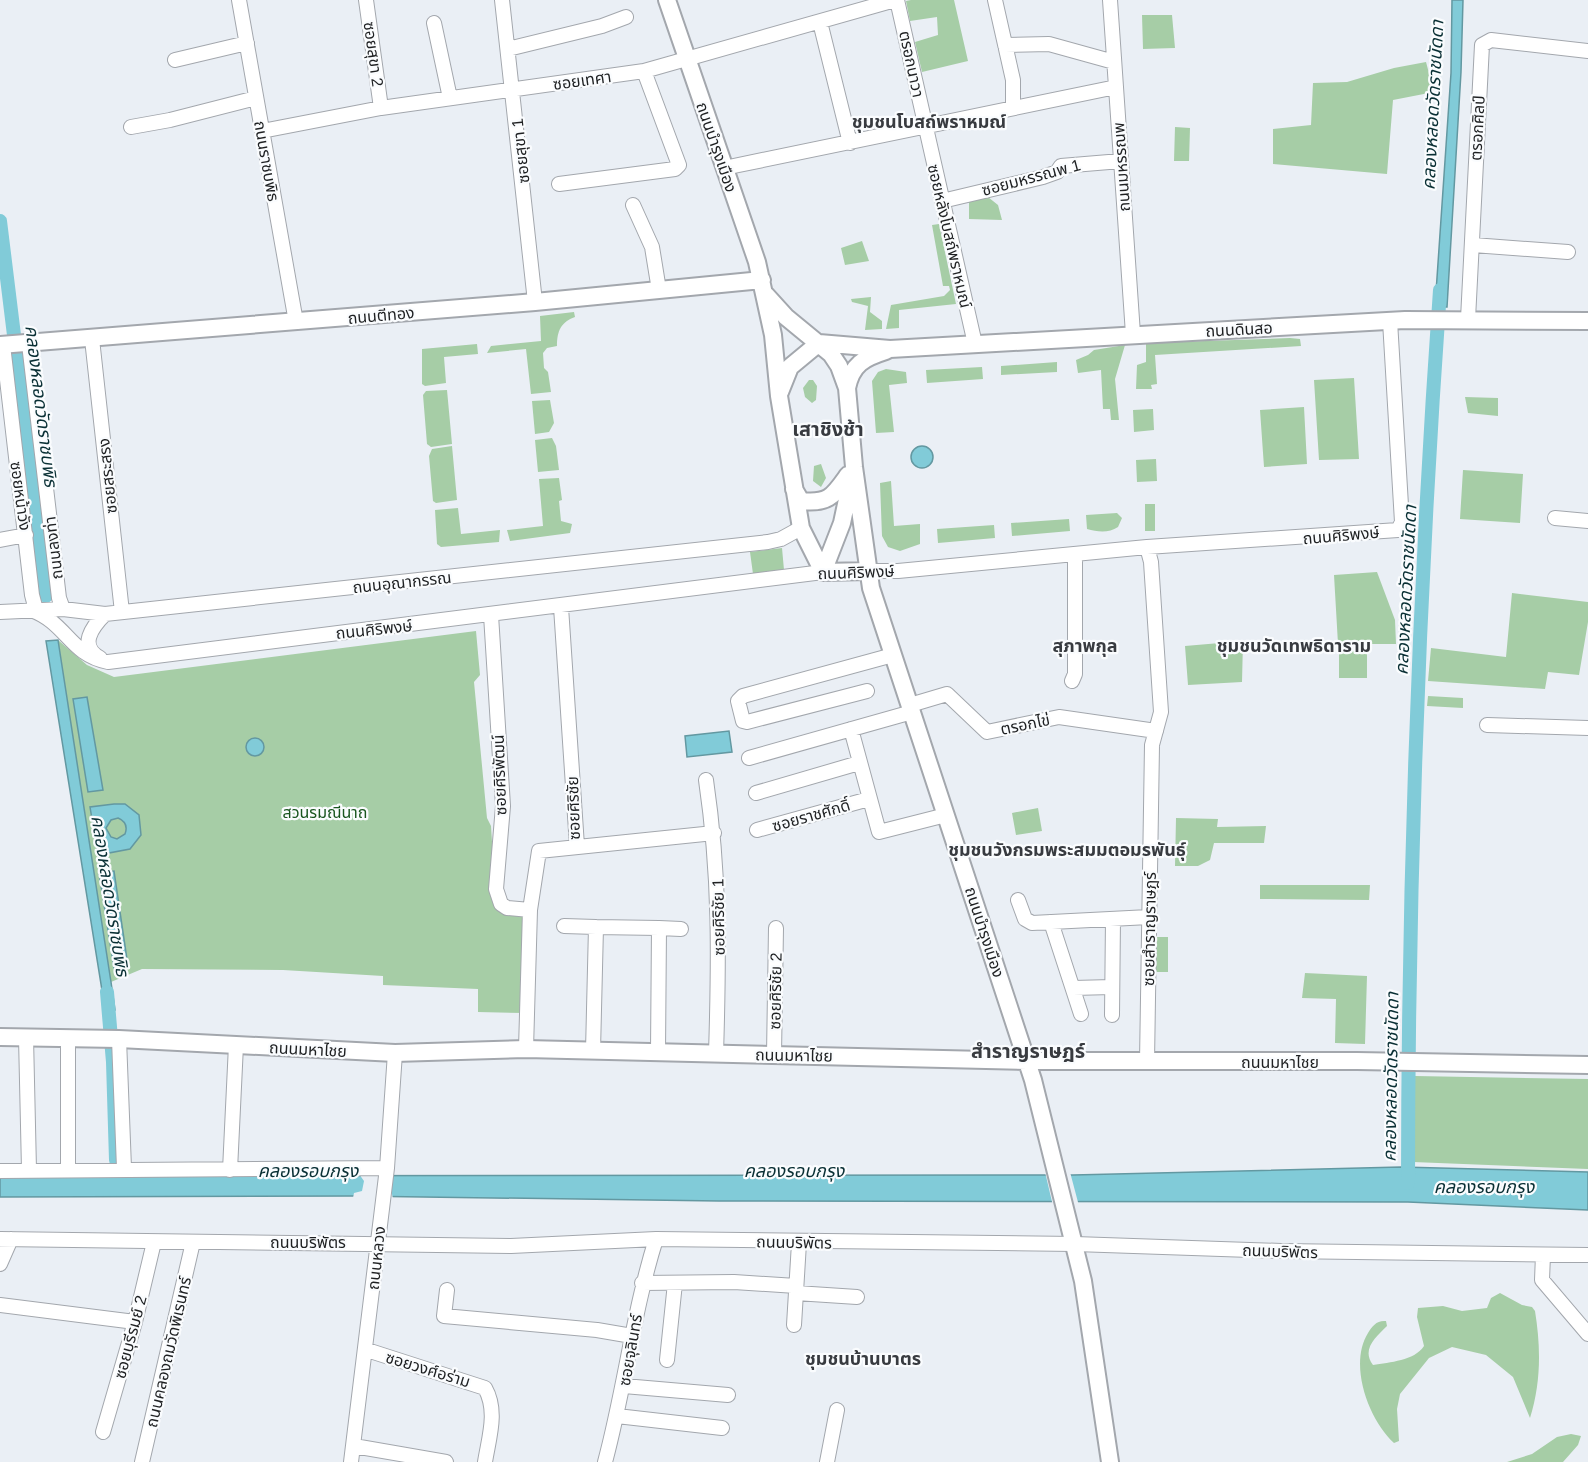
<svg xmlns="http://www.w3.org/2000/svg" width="1588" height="1462" font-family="Arial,'Noto Sans Thai',sans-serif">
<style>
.green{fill:#a6cda6}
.water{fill:#81cbd8;stroke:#6398a1;stroke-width:1.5;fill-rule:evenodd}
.pier{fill:#eaeff5}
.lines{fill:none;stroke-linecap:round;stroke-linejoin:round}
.canal{stroke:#81cbd8;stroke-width:14}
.minor-casing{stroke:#a3a7ad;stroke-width:16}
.major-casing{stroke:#a3a7ad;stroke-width:20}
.minor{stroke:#fff;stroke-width:14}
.major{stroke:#fff;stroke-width:16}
.labels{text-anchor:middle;stroke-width:4.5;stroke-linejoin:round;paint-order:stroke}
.street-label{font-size:16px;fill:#1e2022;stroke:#fafcfe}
.park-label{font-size:16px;fill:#19561f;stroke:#fafcfe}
.water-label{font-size:18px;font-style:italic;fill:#0a3035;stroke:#fafcfe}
.neighbourhood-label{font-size:18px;font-weight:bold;fill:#383b40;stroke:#fafcfe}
.quarter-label{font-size:20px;font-weight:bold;fill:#383b40;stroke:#fafcfe}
</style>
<rect width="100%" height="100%" fill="#eaeff5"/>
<path class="green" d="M911 0H954L968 61 922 72 915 42 938 35 937 17 910 21 906 1Z
M1142 15H1172L1175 48 1143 49Z
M1426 62 1434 92 1393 100 1387 174 1273 164V129L1311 125 1313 83 1347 82 1394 68Z
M1175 127 1190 128 1189 161H1174Z
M983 193 998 205 1002 220 969 219V196Z
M939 224 956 304 899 310V328L886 329 891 305 944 296 950 290 949 286H943L932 225Z
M862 241 869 261 845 265 841 248Z
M871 297 870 312 882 321V329L865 330 868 306 852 302 851 299Z
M574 312 575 317C561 322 557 331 557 346L547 348 543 353 544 368 548 372 551 392 531 394 526 349 487 353 491 346 541 341 540 316Z
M1290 338 1300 339 1301 346 1155 355 1157 384 1151 385 1152 389H1136L1137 365 1146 362V343Z
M477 344 478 354 444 357 446 383 425 386 422 384V349Z
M1125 345 1115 379 1119 420H1111L1110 409H1103L1101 370 1078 373 1076 360 1088 355 1094 350Z
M1057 362V372L1001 375V366Z
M982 367 983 379 927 383 926 370Z
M886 369 906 372 907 383 889 385 894 432 876 433 872 381 878 372Z
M1354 378 1359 459 1319 460 1314 380Z
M809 380H813L817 386 816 400 812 403 805 397 803 388Z
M447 390 452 444 431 447 427 444 423 395 426 391Z
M1465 397 1498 398V416L1468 413Z
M550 400 554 423 549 432 535 434 532 401Z
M1304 407 1307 464 1264 467 1260 410Z
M1153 409 1154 430 1134 432 1133 410Z
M552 438 556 446 559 470 538 472 535 440Z
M452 446 457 500 436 503 433 501 429 456 432 449Z
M1156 459 1157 481 1137 482 1136 460Z
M821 464 826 478 821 487 813 481 814 466Z
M1463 470 1523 474 1520 523 1460 519Z
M559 478 562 500 559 501 561 521 572 524 570 533 510 541 507 530 543 526 539 479Z
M891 481 894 526 920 524V544L900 551 888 547 882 536 880 483Z
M1145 504H1155V531H1145Z
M458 508 461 534 500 530 499 542 441 547 437 544 435 510Z
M1117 513 1122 518 1118 527C1109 533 1098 532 1087 529L1086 515Z
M1069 519 1070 531 1012 536 1011 523Z
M994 525 995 538 938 543 937 529Z
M782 548 784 570 753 574 750 552Z
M1377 572 1395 620 1396 644H1338L1334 575Z
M1512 593 1588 602V622L1579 675 1548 672 1545 689 1428 681 1431 648 1506 657Z
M476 631 480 675 474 682 487 818 491 826 496 905 528 918 525 1013 478 1012V989L383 985V976L283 970 142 969 111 982 58 640 87 665 114 677Z
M1243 641 1242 682 1188 685 1185 646Z
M1339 651H1367V678H1339Z
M1428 696 1463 698V708L1427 706Z
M1038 808 1042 831 1016 835 1012 813Z
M1176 818 1218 819 1217 827 1266 826 1264 843H1214L1210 860 1198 866H1175Z
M1260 885H1370L1369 900 1260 899Z
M1155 937H1168V972H1154Z
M1305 973 1367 976 1365 1044 1335 1043 1336 999 1302 998Z
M1415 1076 1588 1079V1169L1413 1162Z
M1500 1293 1522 1305 1532 1307 1535 1311C1541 1348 1541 1383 1530 1418L1513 1377 1486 1355 1452 1347 1429 1358 1400 1394 1397 1409 1399 1441 1394 1443C1369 1420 1348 1365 1368 1333 1372 1326 1377 1320 1386 1321L1387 1326C1376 1337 1361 1349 1373 1365 1390 1362 1414 1361 1424 1346L1417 1317 1418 1308 1443 1306 1462 1311 1487 1308 1491 1298Z
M1571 1434 1581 1436 1578 1445 1563 1462H1507L1532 1454 1557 1437Z"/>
<path class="water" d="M1452 0H1463L1461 72 1447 307H1435L1451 73Z
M911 457a11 11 0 1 1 22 0a11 11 0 1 1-22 0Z
M58 640 111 982 115 1010 105 1009 46 641Z
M87 697 103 790 88 792 73 699Z
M729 731 732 752 687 757 685 736Z
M246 747a9 9 0 1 1 18 0a9 9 0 1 1-18 0Z
M114 804H125L139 815 141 835 130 849 98 855 90 807ZM118 818C125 821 128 826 125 834L117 839 111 837 106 828 111 820Z
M114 871 128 966 114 968 99 873Z
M1401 1167 1588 1172V1210L1408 1202 719 1201 354 1196 0 1197V1176L1073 1175Z"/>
<path class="pier" d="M1045 1172H1070L1079 1206H1053Z
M359 1174H394L390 1184 393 1199 353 1198 354 1193 362 1191 364 1181Z"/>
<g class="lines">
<path class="canal" d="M0 221 46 596
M107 992 113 1062 116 1160
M1408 1183C1408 885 1419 587 1440 290"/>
<defs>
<path id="minor" d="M239 0 296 322
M366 0 381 108
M502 0 535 302
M897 0 975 344
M995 0 1013 80V108
M1110 0 1133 334
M820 22 850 143
M434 23 450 98
M1005 45 1049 44 1114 62
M508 49 602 26 626 17
M175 60 247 43
M131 127 170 120 256 98
M262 131 381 108 644 71 895 0
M724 168 1116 87
M559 184 675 169 679 165 644 71
M942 201 1043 177 1057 172 1061 166 1121 161
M633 205 652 247 659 290
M1473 245 1568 252
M1468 319 1482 45 1491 40 1588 51
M92 339 122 612
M29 344 59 598 63 609
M3 345 32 595 36 610
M1555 518 1588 521
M0 540 26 535
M869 571H898L1147 547 1398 530 1402 522 1390 321
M561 607 577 846
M31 610C67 623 70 655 108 662L823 572
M0 612 63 609 105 614 768 542 781 539 801 528
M491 615 503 806 496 889 501 904 507 908 530 910
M100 658C78 646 92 627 105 614
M1072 681 1075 674V554
M867 691 747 722 743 721 738 701 743 696 893 655
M910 705 947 694 987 732 1059 717 1156 731
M1487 725 1588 728
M851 729 879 832 946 815
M749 758 912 712
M706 780C720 875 719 958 716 1054
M756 793 859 763
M757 830 869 799
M1018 900 1025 919 1032 923 1149 917
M1051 922 1081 1014
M564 926 596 927
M659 928 681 929
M1073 988 1112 987
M1112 1015 1113 919
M26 1037 29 1170
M119 1039 124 1168
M526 1049 530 910 539 851 714 833
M593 1051 596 927 659 928 658 1052
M774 1055 776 928
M1147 1062 1152 745 1161 712 1151 562 1147 547
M68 1169V1038
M230 1170 236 1045
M0 1171 387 1168
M0 1239 511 1246 656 1239 1075 1244 1281 1251 1588 1255
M1543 1255 1542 1280 1588 1334
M0 1264 11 1239
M642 1283 734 1282 796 1286
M447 1290 444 1316 597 1330 632 1336
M796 1293 857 1297
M0 1305 135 1322
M794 1325 799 1243
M367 1350 485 1388C498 1411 489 1437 485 1462
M667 1360 675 1283
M624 1386 728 1395
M617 1416 722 1428
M103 1432 135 1322 154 1242
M354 1446 446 1462
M142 1462 193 1242
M351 1462 387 1168 395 1053
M605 1462C625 1388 633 1312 656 1239
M827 1462 837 1410"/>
<path id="major" d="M667 0 757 262 773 335 779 396 801 528 823 572
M766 295 786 317 831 354 839 366 847 388 854 467 871 588 1033 1080 1083 1281 1110 1462
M819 343 890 349 1405 320 1588 321
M0 345 535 302 762 280
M847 388C852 364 864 358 886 351
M780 392 790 367 819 343
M794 489 801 501C829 504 833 496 848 475
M823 572 842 523 852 476
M823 572 869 571
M0 1037 119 1039 395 1053 526 1049 1027 1061H1357L1588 1065"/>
</defs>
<use href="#minor" class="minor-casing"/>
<use href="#major" class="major-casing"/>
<use href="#minor" class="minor"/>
<use href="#major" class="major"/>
</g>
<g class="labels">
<g class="street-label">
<text transform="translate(374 54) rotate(82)" y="6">ซอยสุขา 2</text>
<text transform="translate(912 64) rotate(78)" y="6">ตรอกนาวา</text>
<text transform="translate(582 80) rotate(-8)" y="6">ซอยเทศา</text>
<text transform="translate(1477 128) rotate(-87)" y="6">ตรอกศิลป์</text>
<text transform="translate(717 147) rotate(71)" y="6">ถนนบำรุงเมือง</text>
<text transform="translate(520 151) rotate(-96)" y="6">ซอยสุขา 1</text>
<text transform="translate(267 161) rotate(80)" y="6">ถนนราชบพิธ</text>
<text transform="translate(1121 167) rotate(-94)" y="6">ถนนมหรรณพ</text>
<text transform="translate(1031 177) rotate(-15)" y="6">ซอยมหรรณพ 1</text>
<text transform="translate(950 236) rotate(77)" y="6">ซอยหลังโบสถ์พราหมณ์</text>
<text transform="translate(381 315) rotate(-5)" y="6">ถนนตีทอง</text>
<text transform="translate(1239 329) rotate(-3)" y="6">ถนนดินสอ</text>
<text transform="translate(107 476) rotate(-96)" y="6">ซอยสระสรง</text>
<text transform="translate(21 496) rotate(82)" y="6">ซอยหน้าวัง</text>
<text transform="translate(1341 535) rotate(-5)" y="6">ถนนศิริพงษ์</text>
<text transform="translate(53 548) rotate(-97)" y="6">ถนนลงท่า</text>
<text transform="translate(856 572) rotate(-2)" y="6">ถนนศิริพงษ์</text>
<text transform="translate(402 582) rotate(-6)" y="6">ถนนอุณากรรณ</text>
<text transform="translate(374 629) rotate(-6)" y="6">ถนนศิริพงษ์</text>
<text transform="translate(1025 724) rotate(-12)" y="6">ตรอกไข่</text>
<text transform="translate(499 775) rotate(-92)" y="6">ซอยศิริพัฒน์</text>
<text transform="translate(573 808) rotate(-92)" y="6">ซอยศิริชัย</text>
<text transform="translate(811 815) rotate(-16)" y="6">ซอยราชศักดิ์</text>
<text transform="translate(718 917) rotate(-91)" y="6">ซอยศิริชัย 1</text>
<text transform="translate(1149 929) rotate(-89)" y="6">ซอยสำราญราษฎร์</text>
<text transform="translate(985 932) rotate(72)" y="6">ถนนบำรุงเมือง</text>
<text transform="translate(775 991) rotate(-89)" y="6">ซอยศิริชัย 2</text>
<text transform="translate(308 1049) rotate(3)" y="6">ถนนมหาไชย</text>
<text transform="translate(794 1055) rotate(1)" y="6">ถนนมหาไชย</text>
<text x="1280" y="1068">ถนนมหาไชย</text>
<text x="308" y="1248">ถนนบริพัตร</text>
<text transform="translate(794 1242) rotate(1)" y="6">ถนนบริพัตร</text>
<text transform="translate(1280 1251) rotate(2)" y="6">ถนนบริพัตร</text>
<text transform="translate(376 1258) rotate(-84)" y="6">ถนนหลวง</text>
<text transform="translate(130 1337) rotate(-75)" y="6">ซอยบุรีรมย์ 2</text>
<text transform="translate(630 1350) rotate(-80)" y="6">ซอยจุลินทร์</text>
<text transform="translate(168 1352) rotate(-77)" y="6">ถนนคลองถมวัดพิเรนทร์</text>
<text transform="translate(428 1369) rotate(17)" y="6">ซอยวงศ์อร่าม</text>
</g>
<g class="park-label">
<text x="325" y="818">สวนรมณีนาถ</text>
</g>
<g class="water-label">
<text transform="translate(1433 105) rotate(-87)" y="6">คลองหลอดวัดราชนัดดา</text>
<text transform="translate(41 406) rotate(83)" y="6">คลองหลอดวัดราชบพิธ</text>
<text transform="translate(1406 590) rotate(-87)" y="6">คลองหลอดวัดราชนัดดา</text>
<text transform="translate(110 896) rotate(81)" y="6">คลองหลอดวัดราชบพิธ</text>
<text transform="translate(1391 1077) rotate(-89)" y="6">คลองหลอดวัดราชนัดดา</text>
<text x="308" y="1177">คลองรอบกรุง</text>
<text x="794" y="1177">คลองรอบกรุง</text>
<text x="1484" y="1193">คลองรอบกรุง</text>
</g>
<g class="neighbourhood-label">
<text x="929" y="128">ชุมชนโบสถ์พราหมณ์</text>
<text x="1085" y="652">สุภาพกุล</text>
<text x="1294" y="652">ชุมชนวัดเทพธิดาราม</text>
<text x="1067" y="856">ชุมชนวังกรมพระสมมตอมรพันธุ์</text>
<text x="863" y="1365">ชุมชนบ้านบาตร</text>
</g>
<g class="quarter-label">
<text x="828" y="436">เสาชิงช้า</text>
<text x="1028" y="1058">สำราญราษฎร์</text>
</g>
</g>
</svg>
